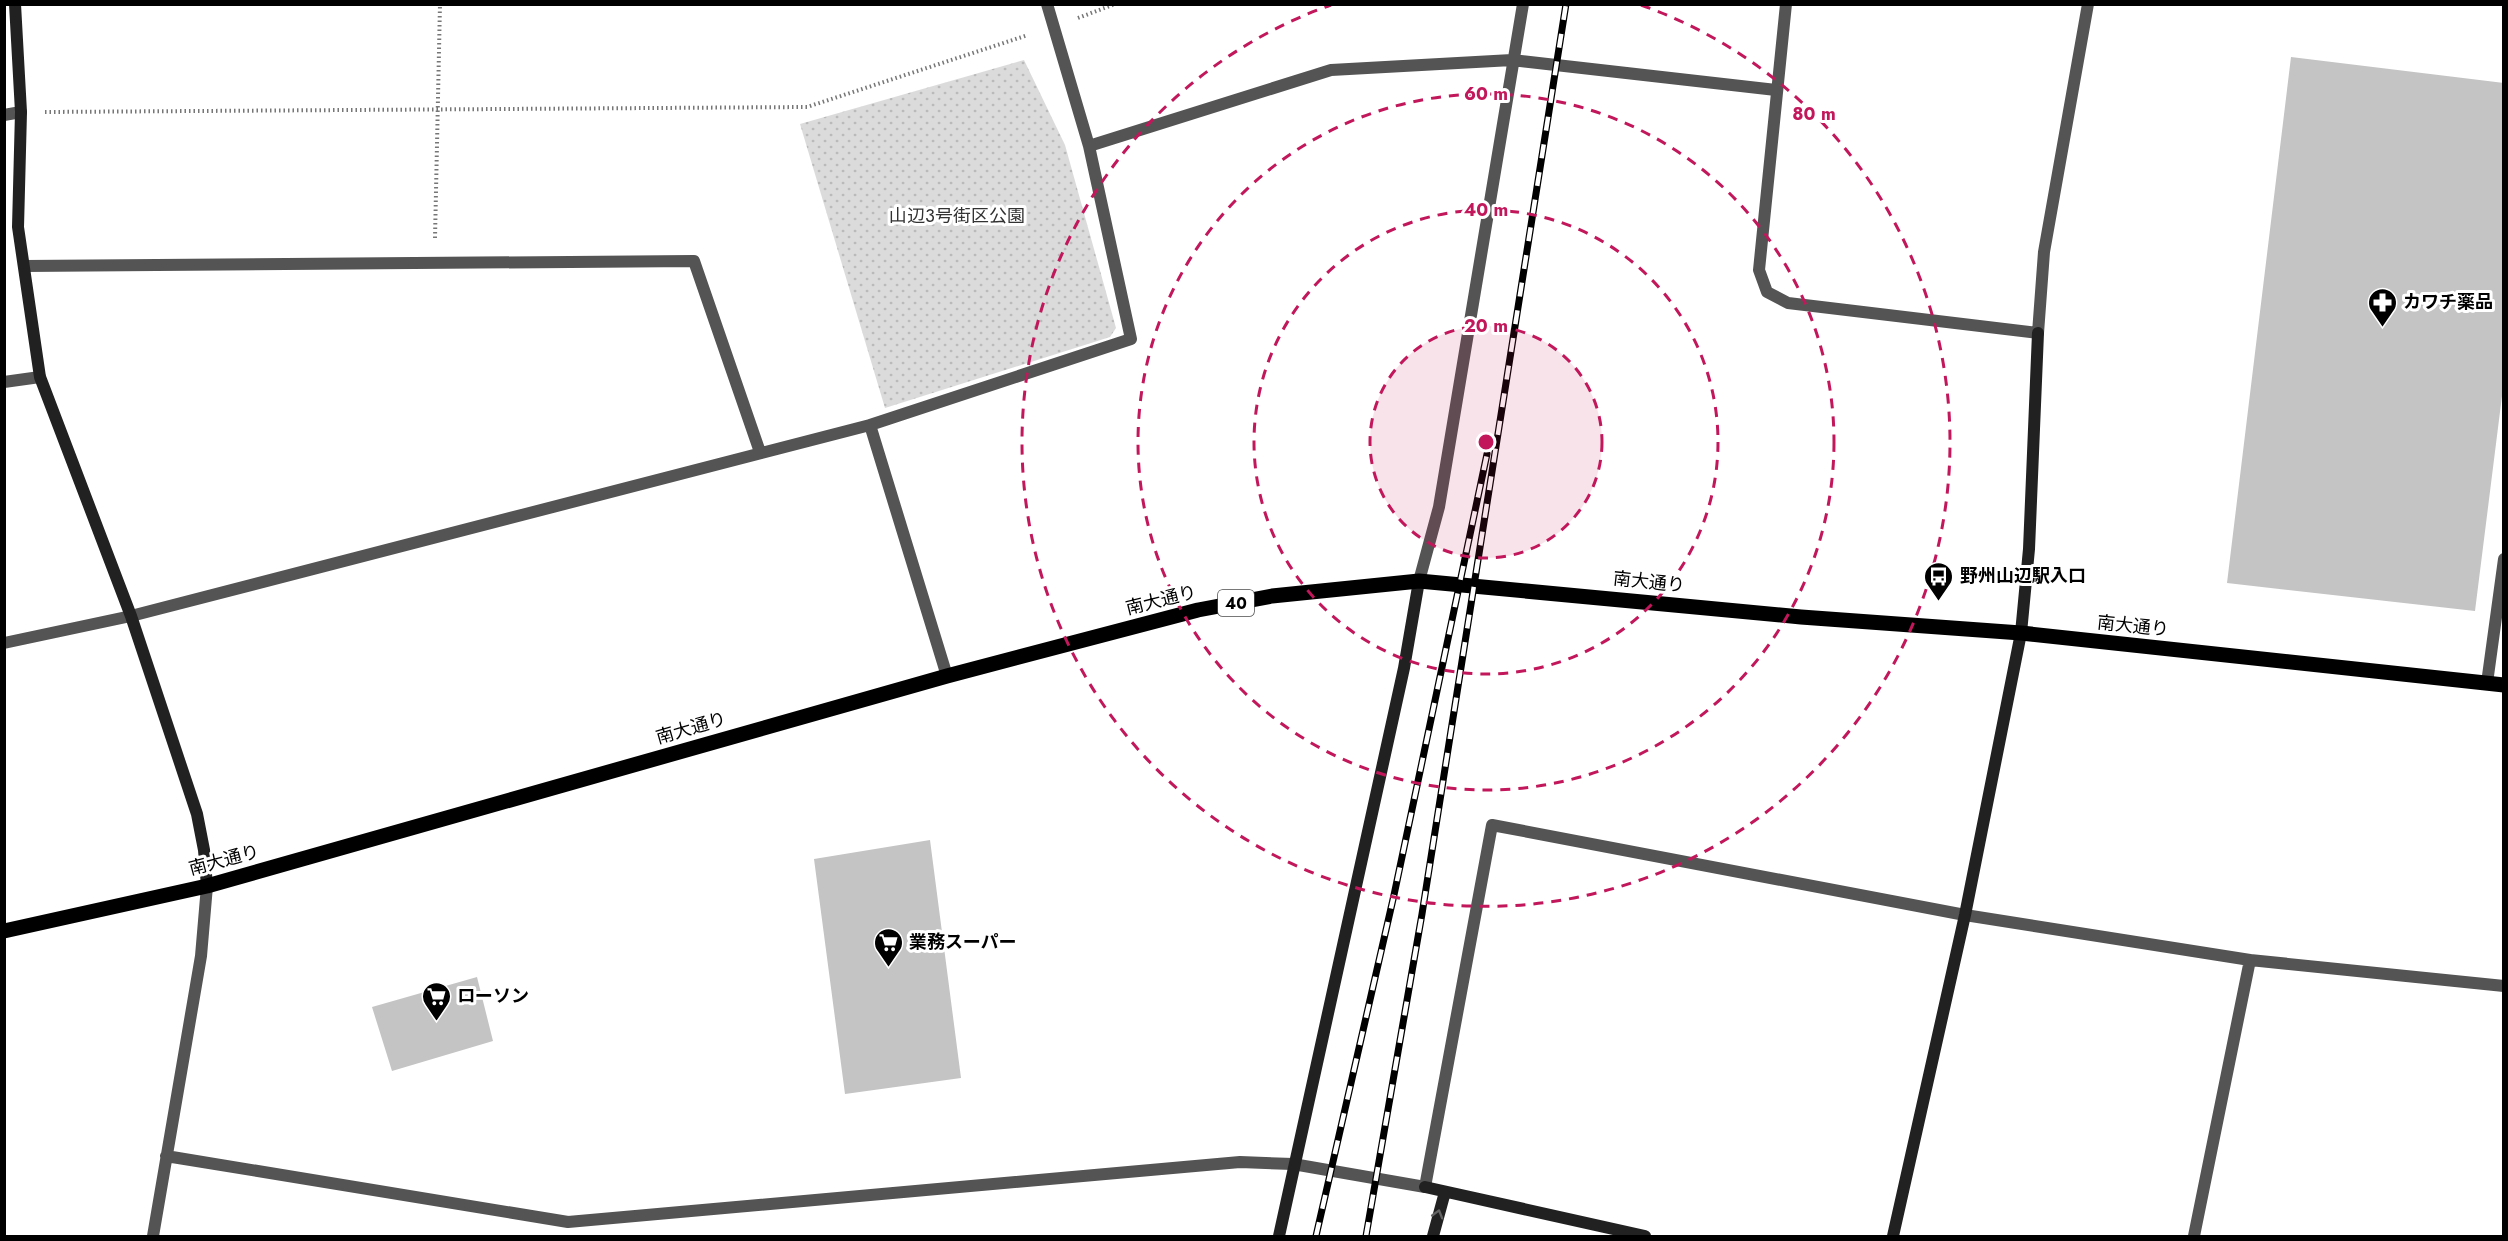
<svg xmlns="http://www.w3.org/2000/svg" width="2508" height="1241" font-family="Jost,'Noto Sans JP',sans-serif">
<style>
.grass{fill:url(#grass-dots)}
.building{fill:#c4c4c4}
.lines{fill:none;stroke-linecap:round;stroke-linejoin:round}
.path{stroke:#767676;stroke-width:4;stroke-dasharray:1.5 3;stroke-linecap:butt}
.street{stroke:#545454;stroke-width:12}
.secondary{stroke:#212121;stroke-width:12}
.primary{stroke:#000;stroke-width:15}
.rail-casing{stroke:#000;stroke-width:7}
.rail{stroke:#fff;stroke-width:4.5;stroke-dasharray:14;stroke-linecap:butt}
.oneway{stroke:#646464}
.ring{fill:none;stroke:#c2185b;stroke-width:3;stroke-dasharray:10 8}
.labels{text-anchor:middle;stroke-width:6;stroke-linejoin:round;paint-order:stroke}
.shield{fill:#fff;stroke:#4c4c4c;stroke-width:1.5}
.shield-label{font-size:16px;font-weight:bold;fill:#000}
.park-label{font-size:18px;fill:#323232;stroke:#fff}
.poi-label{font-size:18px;font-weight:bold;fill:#000;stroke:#fff;text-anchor:start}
.street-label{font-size:18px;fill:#000;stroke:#fff}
.centre{fill:#c2185b;stroke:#fff;stroke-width:3}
.ring-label{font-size:18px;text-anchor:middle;font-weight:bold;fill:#c2185b;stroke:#fff;stroke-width:6;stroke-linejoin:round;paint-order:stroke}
</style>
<defs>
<pattern id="grass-dots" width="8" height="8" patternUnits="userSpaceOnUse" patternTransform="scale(1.5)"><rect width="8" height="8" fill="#dbdbdb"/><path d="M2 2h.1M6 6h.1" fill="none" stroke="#bababa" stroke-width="1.8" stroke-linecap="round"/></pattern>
</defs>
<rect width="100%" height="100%" fill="#fff"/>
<path class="grass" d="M1024 60 1065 145 1116 328 1110 337 885 408 800 124Z"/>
<path class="building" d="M2291 57 2504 83V380L2475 611 2227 583Z
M930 840 961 1078 845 1094 814 859Z
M477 977 493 1041 392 1071 372 1007Z"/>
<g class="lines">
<path class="path" d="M1078 18 1115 4
M45 112 807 107 1028 35
M435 238 440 4"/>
<path class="street" d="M1047 4 1089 146 1331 70 1512 60 1776 90
M1786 4 1759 270 1767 292 1788 303 2038 333 2044 252 2088 4
M4 115 21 112
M24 266 694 261 760 452
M4 382 40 377
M1419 581 1439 507 1523 4
M4 643 131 616 870 425
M947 676 870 425 1131 339 1089 146
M2487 683 2504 559
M166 1156 568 1222 1240 1162 1293 1164 1425 1187 1492 825 1965 915 2250 960 2504 986
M153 1236 201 956 207 886
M2194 1236 2250 960"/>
<path class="secondary" d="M15 4 21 112 18 227 40 377 131 616 197 814 204 850 207 886
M1425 1187 1645 1236
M1279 1236 1404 668 1419 581
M1433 1236 1445 1192
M1893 1236 1965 915 2021 633 2029 549 2038 333"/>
<path class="primary" d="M4 931 207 886 947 676 1198 610 1272 596 1419 581 1801 617 2021 633 2504 685"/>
<defs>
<path id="rail" d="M1316 1236 1394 895 1487 454
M1366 1236 1422 914 1566 4"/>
</defs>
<use href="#rail" class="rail-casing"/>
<use href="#rail" class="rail"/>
</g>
<defs><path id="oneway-chevron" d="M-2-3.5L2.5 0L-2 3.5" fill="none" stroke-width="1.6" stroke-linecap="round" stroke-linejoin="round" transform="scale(1.5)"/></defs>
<use class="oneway" href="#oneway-chevron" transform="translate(1438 1214) rotate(-74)"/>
<circle cx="1486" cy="442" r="116" fill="#c2185b" fill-opacity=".12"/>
<g class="ring">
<circle cx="1486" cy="442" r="116"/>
<circle cx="1486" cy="442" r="232"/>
<circle cx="1486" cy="442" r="348"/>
<path d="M1641 5A464 464 0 1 1 1331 5"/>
</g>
<defs>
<symbol id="pharmacy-pin" viewBox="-11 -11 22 30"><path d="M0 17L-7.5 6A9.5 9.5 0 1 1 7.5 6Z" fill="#000" stroke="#fff"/><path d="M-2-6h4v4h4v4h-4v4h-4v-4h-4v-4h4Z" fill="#fff"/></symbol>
<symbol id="bus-pin" viewBox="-11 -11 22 30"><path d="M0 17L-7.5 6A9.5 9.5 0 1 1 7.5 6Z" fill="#000" stroke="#fff"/><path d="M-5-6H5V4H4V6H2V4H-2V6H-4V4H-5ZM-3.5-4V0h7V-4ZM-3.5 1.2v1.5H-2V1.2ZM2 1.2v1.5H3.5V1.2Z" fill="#fff"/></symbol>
<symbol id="supermarket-pin" viewBox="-11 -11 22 30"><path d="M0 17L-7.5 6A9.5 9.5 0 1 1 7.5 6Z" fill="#000" stroke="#fff"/><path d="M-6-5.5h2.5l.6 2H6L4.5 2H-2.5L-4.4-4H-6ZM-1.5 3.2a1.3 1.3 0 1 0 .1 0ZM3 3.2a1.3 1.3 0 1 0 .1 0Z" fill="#fff"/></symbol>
</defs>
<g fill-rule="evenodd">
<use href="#pharmacy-pin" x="2366" y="286" width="33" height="45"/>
<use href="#bus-pin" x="1922" y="560" width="33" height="45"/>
<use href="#supermarket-pin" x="872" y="926" width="33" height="45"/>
<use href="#supermarket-pin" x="420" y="980" width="33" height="45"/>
</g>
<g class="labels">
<rect class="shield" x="1218" y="590" width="36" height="26" rx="4.5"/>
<g class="shield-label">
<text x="1236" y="609">40</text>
</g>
<g class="park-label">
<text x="957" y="222">山辺3号街区公園</text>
</g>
<g class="poi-label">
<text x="2403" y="308">カワチ薬品</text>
<text x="1960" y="582">野州山辺駅入口</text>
<text x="909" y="948">業務スーパー</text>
<text x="457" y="1002">ローソン</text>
</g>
<g class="street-label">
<text transform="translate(1649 582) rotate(6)" y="6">南大通り</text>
<text transform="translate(1161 600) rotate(-14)" y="6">南大通り</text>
<text transform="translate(2133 626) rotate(6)" y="6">南大通り</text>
<text transform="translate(691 728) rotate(-16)" y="6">南大通り</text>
<text transform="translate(224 860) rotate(-15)" y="6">南大通り</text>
</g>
</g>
<circle cx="1486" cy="442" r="9" class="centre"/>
<g class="ring-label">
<text x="1486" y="100">60 m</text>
<text x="1814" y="120">80 m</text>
<text x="1486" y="216">40 m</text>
<text x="1486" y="332">20 m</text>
</g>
<rect width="2508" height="1241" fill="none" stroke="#000000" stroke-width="12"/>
</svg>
